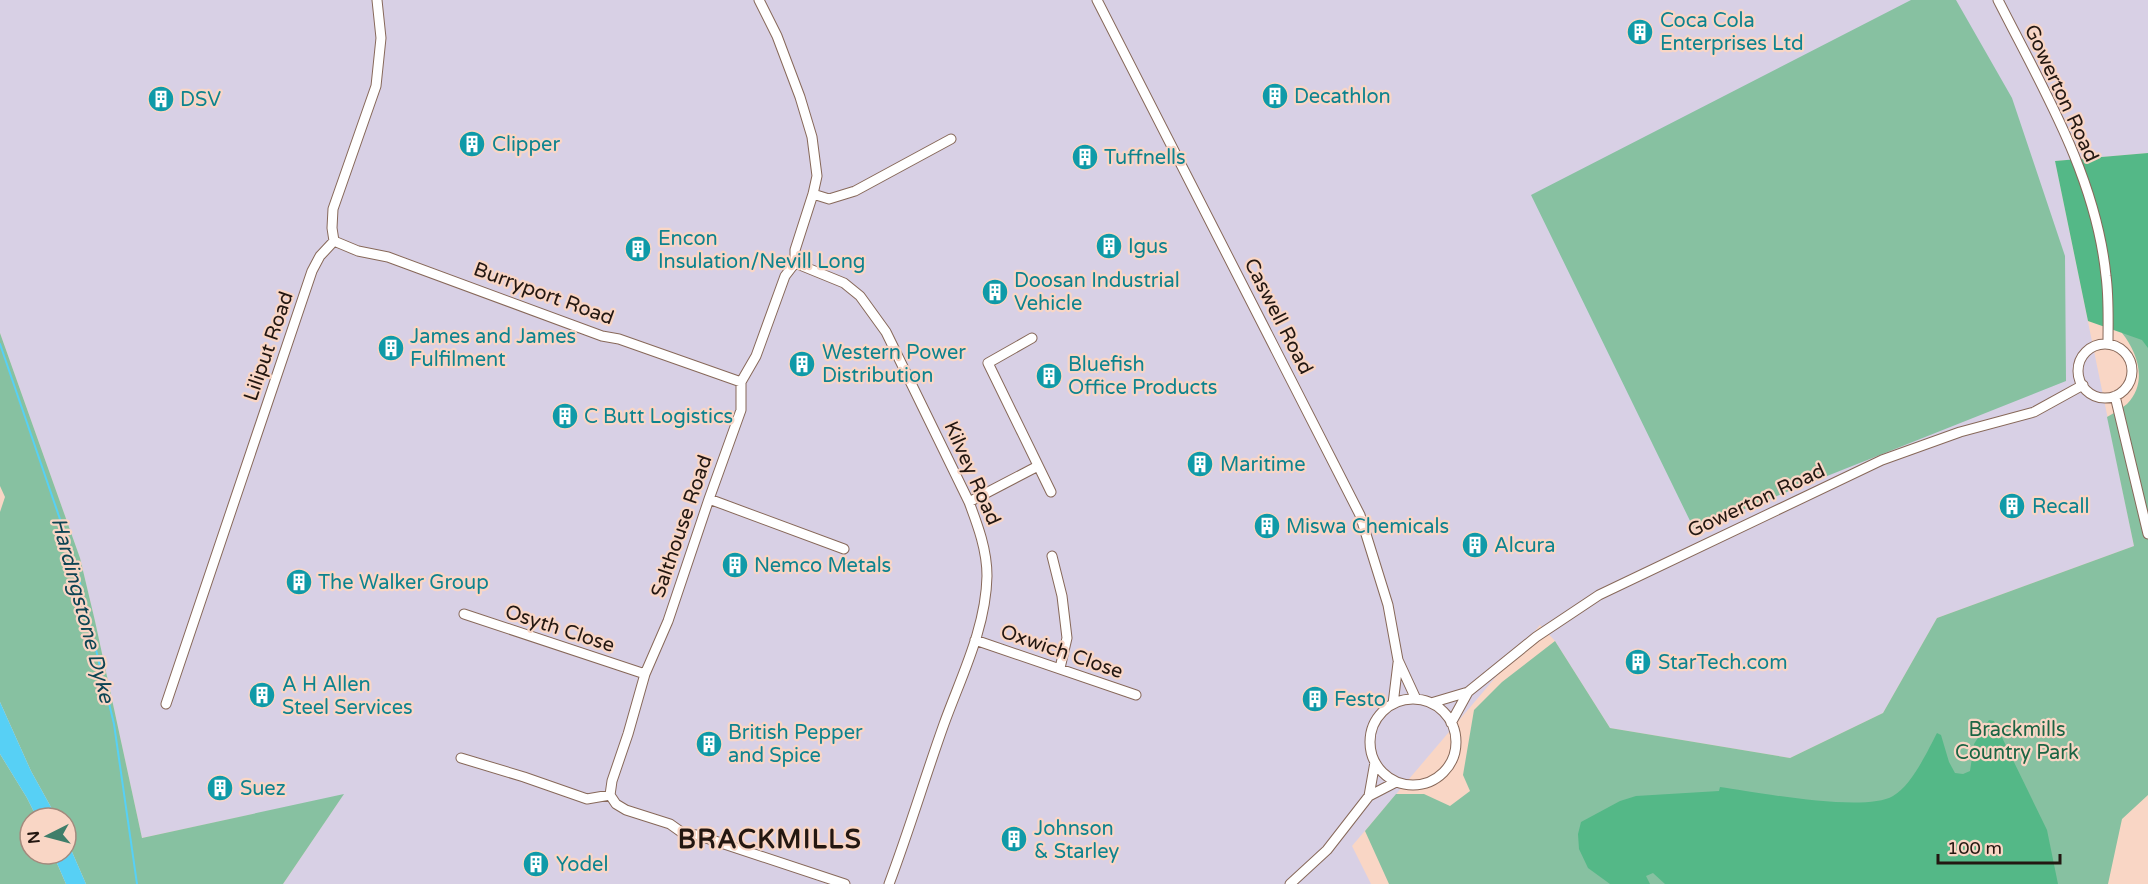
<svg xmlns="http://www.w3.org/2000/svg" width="2148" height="884" font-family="'Varela Round',sans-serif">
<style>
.industrial{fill:#d8d0e5}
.green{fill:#87c1a1}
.forest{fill:#54b887}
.water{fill:#57d0f5}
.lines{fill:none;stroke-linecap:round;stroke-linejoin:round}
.stream{stroke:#57d0f5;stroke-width:2}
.minor-casing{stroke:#876859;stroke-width:11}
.minor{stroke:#fff;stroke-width:9}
.labels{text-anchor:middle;stroke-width:4.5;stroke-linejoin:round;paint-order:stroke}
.culture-label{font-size:20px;fill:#0d838f;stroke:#f9d6c5;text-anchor:start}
.street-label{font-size:20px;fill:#231711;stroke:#f9d6c5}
.park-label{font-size:20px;fill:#1c6544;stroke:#f9d6c5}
.water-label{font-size:21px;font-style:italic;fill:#0d4453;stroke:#f9d6c5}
.district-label{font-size:26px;font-weight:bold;letter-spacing:1.5px;fill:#231711;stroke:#f9d6c5}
</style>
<rect width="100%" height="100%" fill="#f9d6c5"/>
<path class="industrial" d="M0 0H2148V153L2055 161 2134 546 1937 618 1883 713 1790 758 1610 728 1555 641 1540 625 1352 846 1371 884H283L343 795 142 838 95 621 80 558 0 333Z"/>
<path class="green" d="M1911 0H1956L2012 98 2065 256 2066 381 1694 529 1531 195Z
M2148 153V795L2122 819 2108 884H1389L1365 831 1396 794H1424L1450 806 1470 791 1463 775 1474 710 1502 682 1555 641 1610 728 1790 758 1883 713 1937 618 2134 546 2107 417C2114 413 2121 409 2127 404 2148 383 2138 353 2122 333Z
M0 333 80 558 95 621 142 838 344 794 283 884H86L66 838V818H57L31 771 0 702V512L5 497 0 486Z
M0 754 27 798 37 818H30V854H53L66 884H0Z"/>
<path class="forest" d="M2148 153V348L2142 340 2088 321 2055 161Z
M1989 720 1994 721 2047 830 2058 884H1665L1653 873 1646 876 1650 884H1610L1588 868 1579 849 1578 834 1581 822 1620 801 1636 796 1719 791 1720 787C1756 792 1864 813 1893 796 1912 785 1927 752 1937 733L1941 735 1949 762 1955 773 1963 774 1970 771 1974 744Z"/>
<path class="water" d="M0 702 31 771 57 818H37L27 798 0 754Z
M66 838 86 884H66L53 854H66Z"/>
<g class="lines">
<path class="stream" d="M0 344 75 563 114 724 137 884"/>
<defs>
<path id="minor" d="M1097 0 1360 515 1388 605 1398 660 1416 699
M1998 0C2042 87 2096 176 2106 276 2109 298 2108 321 2108 344
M813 194 829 199 855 191 951 139
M334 241 358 251 388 257 602 336 619 339 741 382
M795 263 844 283 860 296 886 332 969 502C978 526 987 550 987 576 986 628 961 677 944 724 925 777 909 831 889 884
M1032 338 988 363 1051 492
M2078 371a27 27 0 1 1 54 0a27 27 0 1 1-54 0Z
M2115 396 2148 534
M709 499 844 549
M969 502 1038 466
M1052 556 1062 596 1067 638 1060 668
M464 614 645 674
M975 640 1136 695
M1370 742a43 43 0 1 1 86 0a43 43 0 1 1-86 0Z
M1431 703 1468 692 1536 637 1599 595 1882 460 1960 432 2034 412 2083 385
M166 704 312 271 320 256 334 241 332 228 333 209 376 86 381 38 377 0
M1393 704 1398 663
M1451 723 1468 692
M461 758 524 777 587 799 610 795 616 804 626 810 670 824 684 834 697 835 845 884
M610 795 612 781 628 734 645 674 668 621 709 499 741 410V382L756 356 785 276 795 263V250L813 194 817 176 812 137 800 97 777 36 759 0
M1369 796 1375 762
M1290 884 1327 850 1369 796 1396 782"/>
</defs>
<use href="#minor" class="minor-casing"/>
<use href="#minor" class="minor"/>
</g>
<defs>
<symbol id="building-disc" viewBox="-11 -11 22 22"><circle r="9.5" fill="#0f9aa8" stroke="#f9d6c5"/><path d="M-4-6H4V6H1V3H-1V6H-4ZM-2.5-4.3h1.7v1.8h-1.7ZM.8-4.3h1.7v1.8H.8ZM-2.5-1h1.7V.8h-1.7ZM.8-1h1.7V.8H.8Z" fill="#fff"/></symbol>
</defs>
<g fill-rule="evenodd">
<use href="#building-disc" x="1625" y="17" width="30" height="30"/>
<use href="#building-disc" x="1260" y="81" width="30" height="30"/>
<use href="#building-disc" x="146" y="84" width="30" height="30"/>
<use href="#building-disc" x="457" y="129" width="30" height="30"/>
<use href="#building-disc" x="1070" y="142" width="30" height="30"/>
<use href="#building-disc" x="1094" y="231" width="30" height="30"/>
<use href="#building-disc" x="623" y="234" width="30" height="30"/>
<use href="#building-disc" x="980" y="277" width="30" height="30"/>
<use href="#building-disc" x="376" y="333" width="30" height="30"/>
<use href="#building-disc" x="787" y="349" width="30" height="30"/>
<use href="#building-disc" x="1034" y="361" width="30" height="30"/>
<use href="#building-disc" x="550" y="401" width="30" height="30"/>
<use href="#building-disc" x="1185" y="449" width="30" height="30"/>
<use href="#building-disc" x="1997" y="491" width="30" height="30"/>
<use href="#building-disc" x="1252" y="511" width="30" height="30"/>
<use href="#building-disc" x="1460" y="530" width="30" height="30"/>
<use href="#building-disc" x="720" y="550" width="30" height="30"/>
<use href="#building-disc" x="284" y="567" width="30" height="30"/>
<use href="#building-disc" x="1623" y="647" width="30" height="30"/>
<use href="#building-disc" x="247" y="680" width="30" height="30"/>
<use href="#building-disc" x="1300" y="684" width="30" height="30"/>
<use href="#building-disc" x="694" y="729" width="30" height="30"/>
<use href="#building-disc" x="205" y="773" width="30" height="30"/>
<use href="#building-disc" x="999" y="824" width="30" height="30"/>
<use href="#building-disc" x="521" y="849" width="30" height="30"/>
</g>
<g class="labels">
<g class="culture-label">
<text x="1660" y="27">Coca Cola<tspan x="1660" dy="23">Enterprises Ltd</tspan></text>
<text x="1294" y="103">Decathlon</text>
<text x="180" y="106">DSV</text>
<text x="492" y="151">Clipper</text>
<text x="1104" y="164">Tuffnells</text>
<text x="658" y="245">Encon<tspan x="658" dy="23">Insulation/Nevill Long</tspan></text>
<text x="1128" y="253">Igus</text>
<text x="1014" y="287">Doosan Industrial<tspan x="1014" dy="23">Vehicle</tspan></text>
<text x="410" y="343">James and James<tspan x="410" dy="23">Fulfilment</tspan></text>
<text x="822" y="359">Western Power<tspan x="822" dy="23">Distribution</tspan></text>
<text x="1068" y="371">Bluefish<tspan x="1068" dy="23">Office Products</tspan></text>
<text x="584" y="423">C Butt Logistics</text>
<text x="1220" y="471">Maritime</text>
<text x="2032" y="513">Recall</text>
<text x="1286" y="533">Miswa Chemicals</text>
<text x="1494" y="552">Alcura</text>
<text x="754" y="572">Nemco Metals</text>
<text x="318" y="589">The Walker Group</text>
<text x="1658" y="669">StarTech.com</text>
<text x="282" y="691">A H Allen<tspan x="282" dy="23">Steel Services</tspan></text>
<text x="1334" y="706">Festo</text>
<text x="728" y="739">British Pepper<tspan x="728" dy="23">and Spice</tspan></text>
<text x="240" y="795">Suez</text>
<text x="1034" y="835">Johnson<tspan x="1034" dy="23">&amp; Starley</tspan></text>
<text x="556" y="871">Yodel</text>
</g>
<g class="street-label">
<text transform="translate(2062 93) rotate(65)" y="7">Gowerton Road</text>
<text transform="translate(544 293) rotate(20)" y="7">Burryport Road</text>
<text transform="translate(1279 316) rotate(63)" y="7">Caswell Road</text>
<text transform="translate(268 346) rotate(-71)" y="7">Liliput Road</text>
<text transform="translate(973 473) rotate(66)" y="7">Kilvey Road</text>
<text transform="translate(1756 500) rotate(-25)" y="7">Gowerton Road</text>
<text transform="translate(681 526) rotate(-71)" y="7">Salthouse Road</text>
<text transform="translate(560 628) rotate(18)" y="7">Osyth Close</text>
<text transform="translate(1062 651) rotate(19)" y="7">Oxwich Close</text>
</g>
<g class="park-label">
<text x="2017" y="736">Brackmills<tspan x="2017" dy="23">Country Park</tspan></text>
</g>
<g class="water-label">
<text transform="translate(83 610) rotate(75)" y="7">Hardingstone Dyke</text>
</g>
<g class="district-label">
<text x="770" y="848">BRACKMILLS</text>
</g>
</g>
<g transform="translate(48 836) rotate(264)"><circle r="28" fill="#f9d6c5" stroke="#a38a7d" stroke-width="1.5"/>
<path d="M0-4.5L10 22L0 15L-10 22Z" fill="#3f7e6a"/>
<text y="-9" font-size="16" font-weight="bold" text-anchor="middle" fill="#231711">N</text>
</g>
<path d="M1938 854v9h122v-9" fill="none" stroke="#231711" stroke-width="3"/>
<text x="1947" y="854" font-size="18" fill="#231711" stroke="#f9d6c5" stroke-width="4.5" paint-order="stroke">100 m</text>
</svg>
